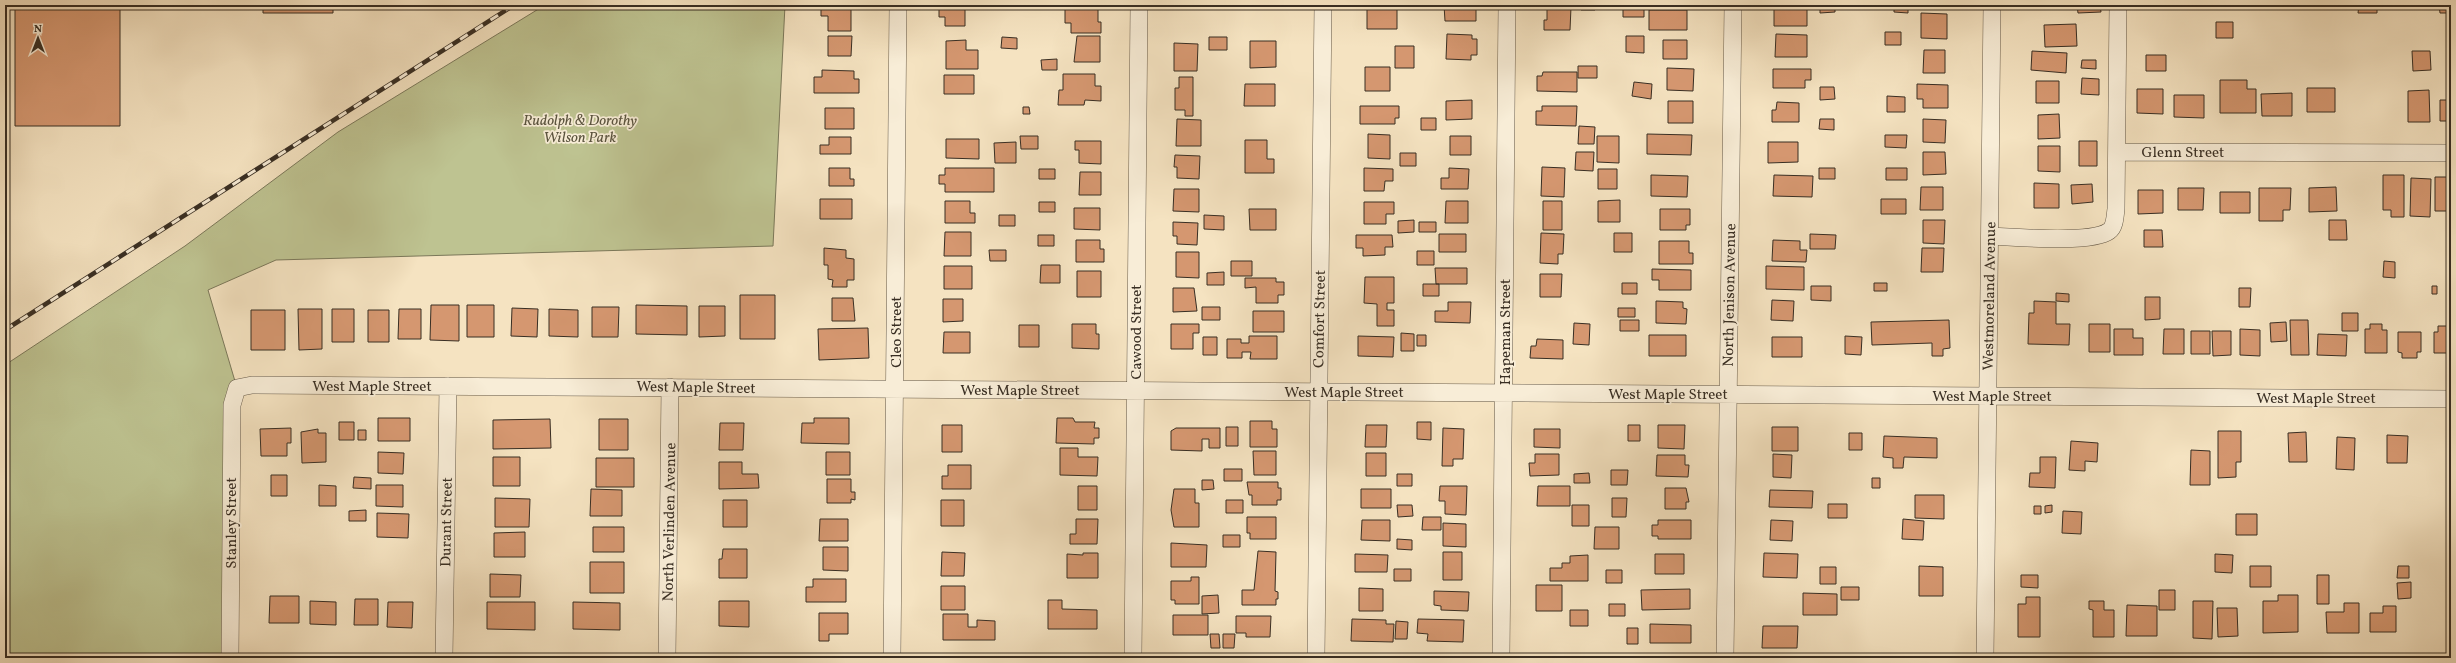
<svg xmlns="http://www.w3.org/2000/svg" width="2456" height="663" font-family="Vollkorn,serif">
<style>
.green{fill:#bec391;stroke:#7b785a}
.building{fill:#d59770;stroke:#382e23}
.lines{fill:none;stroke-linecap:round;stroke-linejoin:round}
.minor-casing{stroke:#675b4a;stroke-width:18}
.minor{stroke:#f8edd7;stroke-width:17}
.rail-casing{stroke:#382e23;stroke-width:4.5}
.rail{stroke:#f8edd7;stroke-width:3;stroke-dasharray:9;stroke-linecap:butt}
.labels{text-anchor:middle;stroke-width:3.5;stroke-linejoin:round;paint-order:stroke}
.park-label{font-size:15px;font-style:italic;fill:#5a533e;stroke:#f8edd7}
.street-label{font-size:15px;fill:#382e23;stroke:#f8edd7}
</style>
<rect width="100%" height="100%" fill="#f5e3c1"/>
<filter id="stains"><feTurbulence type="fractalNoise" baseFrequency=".005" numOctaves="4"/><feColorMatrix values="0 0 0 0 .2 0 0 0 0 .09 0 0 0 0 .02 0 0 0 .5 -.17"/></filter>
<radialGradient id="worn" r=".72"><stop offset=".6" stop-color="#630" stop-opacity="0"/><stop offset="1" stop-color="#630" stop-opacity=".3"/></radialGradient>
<path class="green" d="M545 5H785L773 246 276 260 208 290 237 388 234 658H5V365L185 246 338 132Z"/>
<path class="building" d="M15 5H135V7H120V126H15Z
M263 5H333V13H263Z
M939 5H965V26H945V17H939Z
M1065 5H1098V22H1101V33H1071V23H1065Z
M1401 5H1417V9H1401Z
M1444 5H1476V21H1445Z
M1581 5H1595V10H1581Z
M1623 5H1644V17H1623Z
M1820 5H1835V12L1820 13Z
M1894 5H1908V13L1894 12Z
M2077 5H2100L2101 12 2078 13Z
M2137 5H2164V9H2137Z
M2180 5H2211V9H2180Z
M2268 5H2295V8H2268Z
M2359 5H2377V13H2358Z
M2439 5H2451V13H2440Z
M1774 6H1807V26H1774Z
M821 7H851V31H828V16H821Z
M1367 7H1397V29H1367Z
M1547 7H1571L1570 30H1544V20H1547Z
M1649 10H1687V30H1649Z
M1921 13 1947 14V39L1921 38Z
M2216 22H2233V38H2216Z
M2076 24 2077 46 2045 47 2044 25Z
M2449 26H2451V44H2449Z
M1885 32H1901V45H1885Z
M1447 34 1472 35V39H1477V55H1471V60L1446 59Z
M1776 34 1807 35V57H1775Z
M828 36H852L851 56H828Z
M1077 36H1100V62H1074Z
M1626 36H1644V53L1626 52Z
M1002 37 1017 38V49L1001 48Z
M1209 37H1227V50H1209Z
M966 40V50H978V69H946V41Z
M1663 40H1687V59H1663Z
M1250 41H1276V67L1250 68Z
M1174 43 1198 44 1197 71H1174Z
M1395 46H1414V68H1395Z
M1924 50H1945V73H1923Z
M2032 51 2067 53 2066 73 2031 70Z
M2412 51H2430L2431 70 2413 71Z
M2146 55H2166V71H2146Z
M1057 59V70H1042L1041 60Z
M2082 60H2096V69L2081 68Z
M1578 66H1597V78H1578Z
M1365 67H1390V91H1365Z
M1667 68 1694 69 1693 91 1667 90Z
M1773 69H1811V80H1805V88H1773Z
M822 70 854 71V79H859V93H814V77H822Z
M1543 72H1577V92L1537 91V76H1542Z
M1063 74H1095V86H1101V101L1085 100 1084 105H1058L1059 90H1063Z
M944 75H974V94H944Z
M1179 77H1193V116H1185V110H1175V88H1179Z
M2082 78 2099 79V95L2081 94Z
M2220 80H2247V89H2256V113H2220Z
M2036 81H2059V103H2036Z
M1634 82 1652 84 1651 99 1632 96Z
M1245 84H1275V106H1244Z
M1917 84 1948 85V108H1923V99H1917Z
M1820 87H1834L1835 99 1820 100Z
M2307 88H2335V112H2307Z
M2137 89H2163V114L2137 113Z
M2429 90 2430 122H2408V91Z
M2292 93V116H2262L2261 94Z
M2174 95H2204V118L2174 117Z
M1887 96 1905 97V112H1887Z
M1472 100V119L1446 120V101Z
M2440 100H2451V121H2440Z
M1668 101H1693V123H1668Z
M1777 102 1799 103V122H1772V110H1776Z
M1360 106H1399V118H1395V124H1360Z
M1542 106H1577L1576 126 1536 125V111H1542Z
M1023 107H1029L1030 114H1023Z
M825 108H854V129H825Z
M2059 114 2060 138 2038 139V115Z
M1421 118H1436V130H1421Z
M1177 119 1201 120V146H1176Z
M1820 119H1834V130L1819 129Z
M1923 119 1946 120 1945 143 1923 142Z
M1579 126 1595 127 1594 144H1578Z
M1368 134 1390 135V159L1368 158Z
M1647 134 1692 135 1691 155 1647 154Z
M1885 135H1907L1906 148 1885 147Z
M1020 136H1038V149H1021Z
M1450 136H1471V155H1450Z
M1597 136H1619V163L1597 162Z
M829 137H851V154H820V145H829Z
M946 139H979V159L946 158Z
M1245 140H1267V159H1274V173H1245Z
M1075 141H1101V164L1079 163V150H1075Z
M2079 141H2097V166H2079Z
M1016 142V163H995L994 143Z
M1768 142H1798V162L1768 163Z
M2038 146H2060V172L2038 171Z
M1576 152H1594L1593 171 1575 170Z
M1923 152H1945L1946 174 1923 175Z
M1400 153H1416V166H1400Z
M1175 155 1200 156 1199 179 1177 178V167H1174Z
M1542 167 1565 168 1564 197 1541 196Z
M829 168H850V179H854V186H829Z
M945 168H994V192H945V184H939V175H945Z
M1364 168 1393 169V181H1385L1384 191H1364Z
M1449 168 1469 169 1468 189H1441V178H1449Z
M1819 168H1835V179H1819Z
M1886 168H1907V180H1886Z
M1039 169H1055V179H1039Z
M1598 169H1617V189H1598Z
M1080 172H1101V195H1079Z
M1651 175 1688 176 1687 197 1651 196Z
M1774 175 1813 176 1812 197 1773 196Z
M2383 175H2404V217H2391V210H2383Z
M2435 177H2451V211H2435Z
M2411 178 2431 179 2430 217 2410 216Z
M2034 183 2059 184V208H2034Z
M2092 184 2093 202 2072 204 2071 185Z
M1921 187H1943V210H1920Z
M2336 187 2337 211 2309 212V188Z
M2178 188H2204L2203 210H2178Z
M2259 188H2291L2290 210H2283V221H2259Z
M1174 189H1199V212L1173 211Z
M2138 190H2163V213L2138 214Z
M2220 192H2250V213H2220Z
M820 199H852V219H820Z
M1881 199H1906V214H1881Z
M1620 200V222H1598V201Z
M945 201H970V213H975V223H945Z
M1446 201H1468V223H1445Z
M1543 201H1562V230H1543Z
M1039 202H1055V212H1039Z
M1364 202H1394V214H1386V224H1364Z
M1074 208H1100V230L1074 229Z
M1249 209H1276V230H1250Z
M1660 209H1690V225H1686V230H1660Z
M999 215H1015V226H999Z
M1204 215 1224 216V230L1204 229Z
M1414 220V232L1398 233V221Z
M1923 220H1945L1944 244 1923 243Z
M2329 220H2346L2347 240H2329Z
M1173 222 1198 223 1197 245 1177 244V236H1173Z
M1419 222H1436V232H1419Z
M2144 230H2162L2163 247H2144Z
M945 232H971V256H944Z
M1541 233 1564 234 1563 254H1558V264L1540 263Z
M1614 233H1632V252H1614Z
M1439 234H1466V252H1439Z
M1810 234 1836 235 1835 249H1810Z
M1038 235H1054V246H1038Z
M1356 235H1392L1393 247H1385V255L1363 256V248H1356Z
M1076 240H1100V249H1104V262H1076Z
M1773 240 1800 241V250H1807L1806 262 1772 261Z
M1659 241H1689V253H1693V264H1659Z
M824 248 846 250V258L854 259V280H847V287H832L833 280 828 279V265H824Z
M1922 248H1944L1943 272H1921Z
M989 250H1006V261H990Z
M1417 251H1434V265H1417Z
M1176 252H1199V278L1176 277Z
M1231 261H1252V276H1231Z
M2384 261 2395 262V278L2383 277Z
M1041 265H1060V283H1040Z
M944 266H972V289H944Z
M1766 266 1804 267V290L1766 289Z
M1435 268H1467V284H1436Z
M1652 269 1691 270V290H1659V280H1652Z
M1077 271H1101V297H1077Z
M1224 272V285H1207V273Z
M1540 274H1562L1561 297H1540Z
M1365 277H1394V303H1387V310H1394V326H1377V304L1364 303Z
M1245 278H1276V282H1284V295H1278V303H1256V287L1245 288Z
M1622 283H1637V294H1622Z
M1874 283H1887V291H1874Z
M1423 284H1439V296H1423Z
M1811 286H1831V301L1811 300Z
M2432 286H2437V294H2432Z
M1173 288H1194L1197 311 1173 312Z
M2239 288H2251L2250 307H2239Z
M2056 293 2069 294V302L2056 301Z
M740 295H775V339H740Z
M2145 297H2160V319L2145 320Z
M832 298H853L855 321H832Z
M943 299H963V321L943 322Z
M1772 300 1794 301 1793 321 1771 320Z
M1656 301 1683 302V308L1687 309 1686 324 1656 323Z
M2034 301 2056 302V324H2070L2069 345 2028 344 2029 313H2034Z
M1448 302H1471L1470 323 1435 322V311H1448Z
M431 305H459V341L430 340Z
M467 305H494V337H467Z
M636 305 687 306V335L636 334Z
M699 306H725V336L699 337Z
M592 307H619L618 337H592Z
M1202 307H1220V320H1202Z
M512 308 538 309 537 337 511 336Z
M1618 308H1635V317H1618Z
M298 309H322V349L299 350Z
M332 309H354V342H332Z
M399 309H421V339H398Z
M549 309 578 310V337L549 336Z
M251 310H285V350H251Z
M368 310H389V342H368Z
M1253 311H1284V332H1253Z
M2342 313H2358V331H2342Z
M1620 320H1639V331H1620Z
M1949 320 1950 348 1943 349V356H1932V343L1872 345 1871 322Z
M2290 320H2308L2309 355H2291Z
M2286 322 2287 341 2271 342 2270 323Z
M1574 323 1590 324 1589 345 1573 344Z
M1072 324H1096V334H1099V349L1072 348Z
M1171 324H1199V333H1193V349H1171Z
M2089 324H2110V352H2089Z
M2370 324H2382V330H2387V353H2365V329H2370Z
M1019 325H1039V347H1019Z
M2438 326H2451V353H2434V332H2438Z
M868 328 869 358 819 360 818 329Z
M2114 329H2133V338H2143V355H2114Z
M2164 329H2184V354H2163Z
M2240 329 2260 330V356L2240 355Z
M2191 331H2210V354H2191Z
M2212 331H2231V355L2213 356Z
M944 332H970V353H943Z
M2398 332H2421V352H2417V358H2402V353L2398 352Z
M1401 333 1414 334V351H1401Z
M2318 334 2347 335 2346 356 2317 355Z
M1417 335H1426V346H1417Z
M1649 335H1686V356H1649Z
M1249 336H1277V359H1250L1251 352H1242V358H1227V339H1241V343H1249Z
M1358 336 1394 337 1393 357 1358 356Z
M1845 336 1862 337 1861 355 1845 354Z
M1203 337H1217V355H1203Z
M1772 337H1802V357H1772Z
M1537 339 1563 340V359L1530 358 1531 346H1536Z
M378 418H410V441H378Z
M814 418H849V444L801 443 802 423H814Z
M1057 418H1073L1075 422H1095L1094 428H1099V438H1094V444L1056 443Z
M550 419 551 448 493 449V420Z
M599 419H628V450H599Z
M1250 421H1272V429H1277V447H1250Z
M339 422H354V440H339Z
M1417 422H1431V440L1417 439Z
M720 423H744L743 450H719Z
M942 425H962V452H942Z
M1366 425H1387L1386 447H1365Z
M1628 425H1640V441H1628Z
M1658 425H1685L1684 449 1658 448Z
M1226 427H1238V446H1226Z
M1772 427H1798V451H1772Z
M291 428V443H287V456H261L260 429Z
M1176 428H1220V448H1209V439H1202V451L1171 450V431Z
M1443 428 1464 429 1463 459H1453V466H1442Z
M318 429V433H326V462L302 463 301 432Z
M1534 429H1560V448L1534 447Z
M358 430H366V440H358Z
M2218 431H2241V462H2236V477L2218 478Z
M2306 432 2307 462H2289L2288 433Z
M1849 433H1862V450H1849Z
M2387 435 2408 436 2407 463H2387Z
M1884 436 1937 438V458L1904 457 1903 468H1893V458L1883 457Z
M2337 437 2355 438 2354 470 2336 469Z
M2071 441 2098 443 2097 462 2085 461V471L2069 470Z
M1060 448H1078V457H1098L1097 476 1060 475Z
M2191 450 2210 451V485H2190Z
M1253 451H1276V475H1254Z
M378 452 404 453 403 474 378 473Z
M826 452H850V475H826Z
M1366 453H1386V476H1366Z
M1535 454H1559V475L1530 476 1529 463H1535Z
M1773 454 1792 455 1791 478 1773 477Z
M1657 455H1685V465H1689L1688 477 1656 476Z
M493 457H520V486H493Z
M2040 457H2056L2055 488 2029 487 2030 473H2040Z
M596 458H634V487H596Z
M719 462H742V474H758L759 488 719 489Z
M948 465H971V489H942V476H948Z
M1224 469H1242V481H1224Z
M1611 470H1628L1627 485H1611Z
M1589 473 1590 483H1574V474Z
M1397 474H1412V486H1397Z
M271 475H287V496H271Z
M354 477 371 478V489L353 488Z
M1872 478H1880V488H1872Z
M827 479H851V492H855V500L851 499V503H827Z
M1202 480H1213L1214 489 1202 490Z
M1247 482H1278V488H1281V500H1277V505H1252V495H1249Z
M319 485 336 486V506H319Z
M376 485H403V507L376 506Z
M1078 486H1097V510H1078Z
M1440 486H1467L1466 515 1445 514V501H1439Z
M1538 486H1570V506H1537Z
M1665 488H1686L1689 502H1686V509H1665Z
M591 489 622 490V516H590Z
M1174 489H1195V503H1199V527H1174L1171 510Z
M1361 489H1391V508H1361Z
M2450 489H2451V549H2450Z
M1770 490 1813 491 1812 508 1769 507Z
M1915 495H1944V519L1915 518Z
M495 498 530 499 529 527H495Z
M1612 498H1627L1626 517H1612Z
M723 500H747V527H723Z
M941 500H964V526H941Z
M1226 500H1243V513H1226Z
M1828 504H1847V518H1828Z
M1397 505H1412L1413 516 1398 517Z
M1572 505H1589V526H1572Z
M2052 505V512L2045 513V506Z
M2034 506H2041V514H2034Z
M366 510V521H349V511Z
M2063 511 2082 512 2081 534 2062 533Z
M377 513 409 514 408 538 377 537Z
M2236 514H2257V535H2236Z
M1247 517H1276V539H1250V533H1247Z
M1423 517H1441V530H1422Z
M820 519H848V541H819Z
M1076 519H1098L1097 544H1070V534H1076Z
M1903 519 1924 521 1923 540 1902 539Z
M1362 520H1390V541L1361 540Z
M1658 520H1691V539H1658V536H1652V525H1658Z
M1771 520 1793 521 1792 541 1770 540Z
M1443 523 1466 524V547L1443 546Z
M593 527H624V552H593Z
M1595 527H1619V549H1594Z
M525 532V557H494V533Z
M1223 535H1240V547H1223Z
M1397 539 1412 540V550L1397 549Z
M1171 543 1207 545 1206 567H1171Z
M823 547H848V571L823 570Z
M723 549H747V578H719V559H722Z
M1258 551 1276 552 1275 591 1278 592V599H1276V605H1242V590H1254Z
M942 552 965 553 964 576H941Z
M1443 552H1462V580H1443Z
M1083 553H1098V578H1067V554L1083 555Z
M1764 553 1798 554 1797 578 1763 577Z
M1355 554 1388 555 1387 572H1355Z
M1655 554H1684V574H1655Z
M2215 554 2233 555 2232 573 2215 572Z
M1588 555V581H1550V568H1562V563H1570V556Z
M590 562H624V593H590Z
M1919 566 1943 567V596H1919Z
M2250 566H2271V587H2250Z
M2398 566H2409V578H2397Z
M1820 567H1836V584H1820Z
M1394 569H1411V581H1394Z
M1606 570H1622V583H1606Z
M490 574 521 575 520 597H490Z
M2021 575H2038V588L2021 587Z
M2317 575H2329V604H2317Z
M1191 577H1199V604H1175V600H1171V581H1191Z
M813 579H846V602H806V587H813Z
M2411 582V598L2398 599 2397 583Z
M1536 585H1562V611H1536Z
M941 586H965V610H941Z
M1841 587H1859V600H1841Z
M1359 588 1383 589V611H1359Z
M1690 589V609L1642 610 1641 590Z
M2159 590H2175V610H2159Z
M1434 591 1469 592 1468 611 1441 610V606L1434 605Z
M1803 593 1837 594V615H1803Z
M1218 595 1219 613 1202 614V596Z
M2278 595H2298V632L2263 633V601H2278Z
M270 596H299V623H269Z
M2026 597H2040V637H2018V604H2026Z
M355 599H378V625H354Z
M1048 600H1062V609L1097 610V629H1048Z
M310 601 336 602V625L310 624Z
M719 601H749V627L719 626Z
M2089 601H2104V610H2114V637H2093V610L2089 609Z
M2193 601H2213L2212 639 2193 638Z
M388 602H413L412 628 387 627Z
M487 602H535V630L487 629Z
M573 602 620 603V630L573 629Z
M2344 603H2359V633H2327L2326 612H2344Z
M1609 604H1625V616H1609Z
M2127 605 2157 606V636H2126Z
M2383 606H2396V632H2370V613H2383Z
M2217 608H2237L2238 636 2218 637Z
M1570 610H1588V626H1570Z
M819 613H848V634H829V641H819Z
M943 614H968V627H977V620L995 621V640H943Z
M1173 615H1208V635H1173Z
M1236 616H1271L1270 637H1246V633H1236Z
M1352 619 1386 620V624H1394L1393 642 1351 641Z
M1418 619 1464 620 1463 642 1427 641 1428 634 1417 633Z
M1396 621 1408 622 1407 639H1395Z
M1650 624 1691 625V643H1650Z
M1763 626H1798L1797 648H1762Z
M1627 628H1638V644H1627Z
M1210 634H1219L1220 648H1211Z
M1223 634H1235L1234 648H1223Z"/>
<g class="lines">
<defs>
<path id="minor" d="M2117 152 2451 153
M1990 236C2014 237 2092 244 2109 231 2115 227 2115 216 2116 209L2118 5
M230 658 232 405 237 388 252 385 2451 399
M444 658 448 386
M667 658 670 387
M892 658 898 5
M1133 658 1139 5
M1316 658 1323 5
M1501 658 1507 5
M1725 658 1733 5
M1985 658 1992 5"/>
</defs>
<use href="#minor" class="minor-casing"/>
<use href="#minor" class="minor"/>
<defs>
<path id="rail" d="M5 330 514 5"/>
</defs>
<use href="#rail" class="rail-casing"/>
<use href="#rail" class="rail"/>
</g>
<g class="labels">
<g class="park-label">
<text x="580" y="125">Rudolph &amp; Dorothy<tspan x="580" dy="17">Wilson Park</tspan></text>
</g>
<g class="street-label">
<text x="2183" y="157">Glenn Street</text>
<text transform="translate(1729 295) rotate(-89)" y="5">North Jenison Avenue</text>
<text transform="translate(1989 296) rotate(-89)" y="5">Westmoreland Avenue</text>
<text transform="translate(1319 319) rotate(-89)" y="5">Comfort Street</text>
<text transform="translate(896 332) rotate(-90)" y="5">Cleo Street</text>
<text transform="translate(1136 332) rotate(-90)" y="5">Cawood Street</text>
<text transform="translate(1505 332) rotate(-90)" y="5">Hapeman Street</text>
<text x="372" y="391">West Maple Street</text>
<text transform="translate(696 387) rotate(1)" y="5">West Maple Street</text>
<text x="1020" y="395">West Maple Street</text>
<text x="1344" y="397">West Maple Street</text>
<text x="1668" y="399">West Maple Street</text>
<text x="1992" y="401">West Maple Street</text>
<text x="2316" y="403">West Maple Street</text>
<text transform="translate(446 522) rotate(-89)" y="5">Durant Street</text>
<text transform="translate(669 522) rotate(-89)" y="5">North Verlinden Avenue</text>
<text transform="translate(231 523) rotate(-90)" y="5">Stanley Street</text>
</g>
</g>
<rect width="2456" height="663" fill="none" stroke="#f5e3c1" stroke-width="20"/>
<rect x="6" y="6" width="2444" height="651" fill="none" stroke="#382e23" stroke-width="2"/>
<rect x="10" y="10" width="2436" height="643" fill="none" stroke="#382e23"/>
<g transform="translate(38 38)" stroke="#f8edd7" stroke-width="3" paint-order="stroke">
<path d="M0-3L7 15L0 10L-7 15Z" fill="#382e23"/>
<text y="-6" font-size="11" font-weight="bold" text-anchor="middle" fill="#382e23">N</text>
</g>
<rect width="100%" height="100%" filter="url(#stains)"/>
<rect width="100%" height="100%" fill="url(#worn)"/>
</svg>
